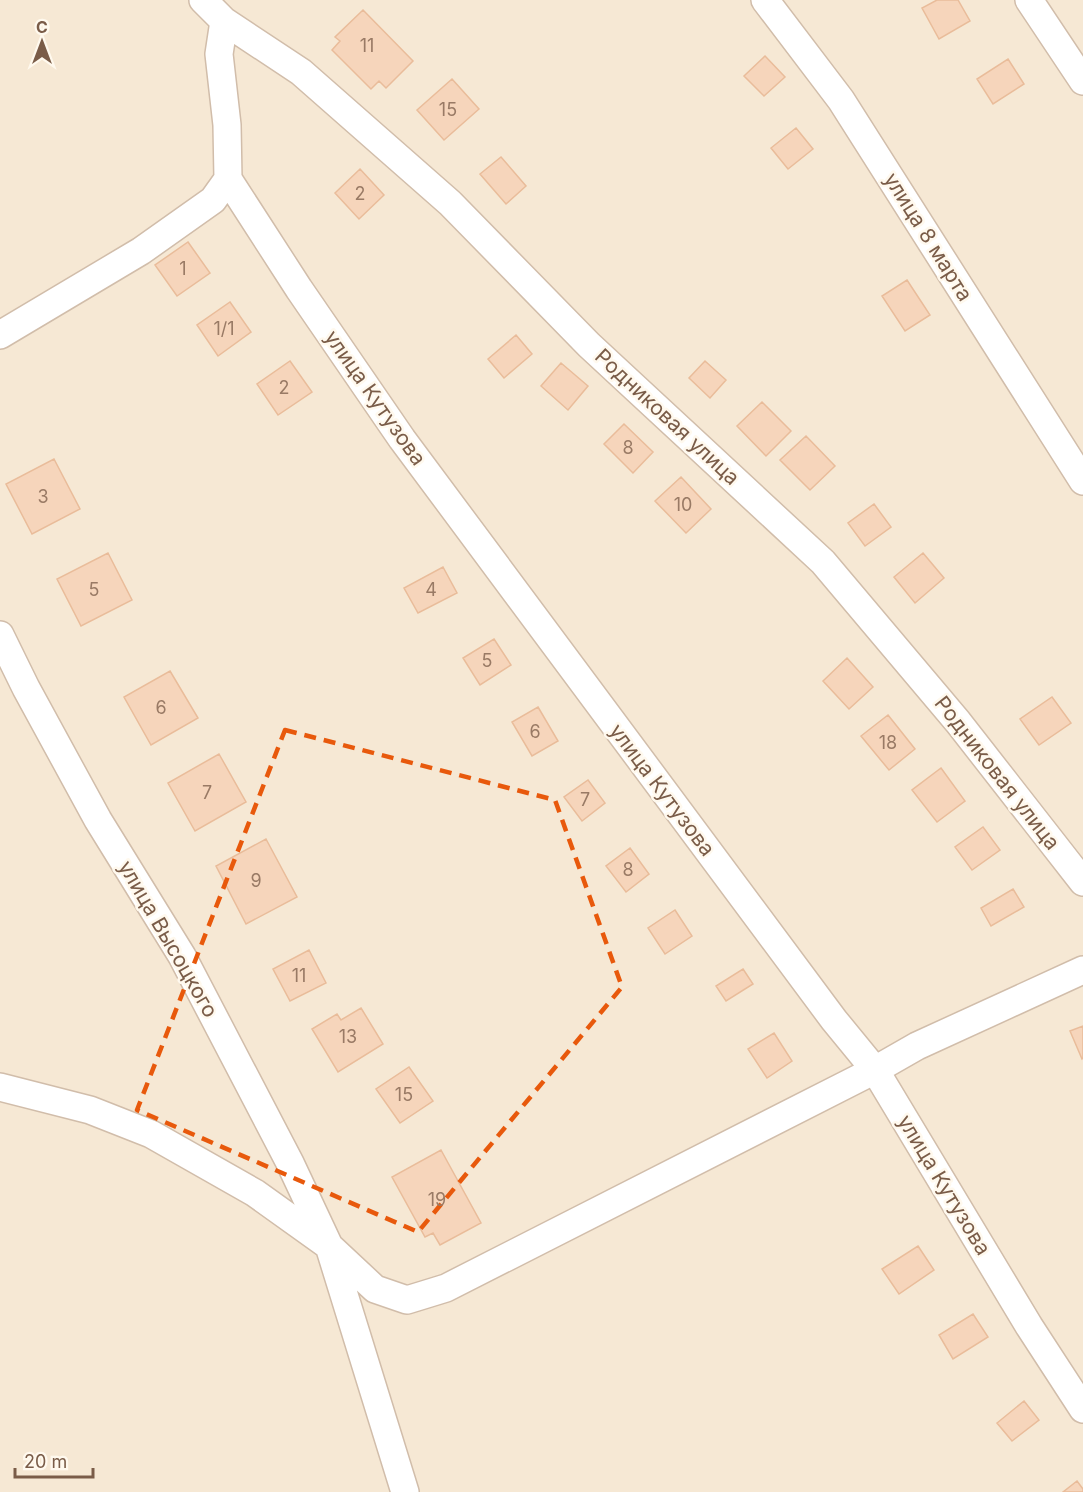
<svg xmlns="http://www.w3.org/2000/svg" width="1083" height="1492" font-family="Inter,sans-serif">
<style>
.residential{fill:#f6e8d4}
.building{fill:#f6d5bb;stroke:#e9bc9a;stroke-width:1.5}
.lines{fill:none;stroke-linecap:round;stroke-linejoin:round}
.minor-casing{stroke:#d1bdaa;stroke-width:30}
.minor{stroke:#fff;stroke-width:27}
.marked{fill:none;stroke:#e8590c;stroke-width:4.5;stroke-dasharray:12 8;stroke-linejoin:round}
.labels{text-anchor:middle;stroke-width:5;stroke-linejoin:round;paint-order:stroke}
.number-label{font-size:18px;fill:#997a65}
.street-label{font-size:21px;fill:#7a5c48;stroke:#fff9ee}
</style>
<rect width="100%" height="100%" fill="#fef6e6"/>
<path class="residential" d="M0 0H1083V1492H0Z"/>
<path class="building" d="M937 0H958L970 21 939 39 922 8Z
M363 10 413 61 386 88 379 81 371 89 332 50 340 41 335 37Z
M765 56 785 77 764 96 744 76Z
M1008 59 1024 84 993 104 977 79Z
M452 79 479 109 444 140 417 110Z
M796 128 813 149 788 169 771 148Z
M501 157 526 186 506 204 480 174Z
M360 169 384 195 359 219 335 193Z
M188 242 210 273 177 296 155 265Z
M907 280 930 315 905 331 882 296Z
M230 302 251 332 218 356 197 325Z
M516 335 532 354 504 378 488 359Z
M290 361 312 392 278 415 257 384Z
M705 361 726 380 710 398 689 378Z
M561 363 588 386 568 410 541 386Z
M762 402 791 431 766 456 737 426Z
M624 424 653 452 633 473 604 444Z
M806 436 835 466 810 490 780 460Z
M54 459 80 509 32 534 6 484Z
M681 477 711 509 686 533 655 501Z
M874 504 891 527 865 546 848 523Z
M108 553 132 600 81 626 57 579Z
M923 553 944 578 915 603 894 577Z
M443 567 457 593 418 613 404 588Z
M494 639 511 665 480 685 463 658Z
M847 658 873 687 849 709 823 681Z
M170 671 198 718 151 745 124 697Z
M1052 697 1071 723 1039 745 1020 719Z
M538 707 558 741 532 756 512 722Z
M888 715 915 749 889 770 861 736Z
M219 754 246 802 195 831 168 783Z
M941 768 965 801 937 822 912 790Z
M588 780 605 803 582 821 564 797Z
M983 827 1000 850 972 870 955 847Z
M266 839 297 897 246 924 216 866Z
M630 848 649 874 626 892 606 866Z
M1013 889 1024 907 991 926 981 908Z
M675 910 692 936 665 954 648 928Z
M309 950 326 983 290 1001 273 969Z
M743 969 753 984 726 1001 716 986Z
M361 1008 383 1044 338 1072 312 1029 337 1014 341 1020Z
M1083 1026V1058L1082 1059 1070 1031Z
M774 1033 792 1061 767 1078 748 1049Z
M409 1067 433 1101 400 1123 376 1089Z
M441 1150 481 1223 440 1245 433 1233 425 1237 392 1177Z
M918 1246 934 1270 899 1294 882 1269Z
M973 1314 988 1337 953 1359 939 1335Z
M1024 1401 1039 1420 1012 1441 997 1423Z
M1077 1481 1083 1489V1492H1063Z"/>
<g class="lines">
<defs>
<path id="minor" d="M203 0 224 21 301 72 450 203 589 345 823 562 958 722 1083 882
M765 0 841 100 1083 481
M1029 0 1083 81
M228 179 299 289 402 439 834 1020 875 1070 1029 1326 1083 1409
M0 335 141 251 213 200 228 179 227 125 219 54 224 21
M0 635 26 688 98 820 182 956 290 1163 329 1246 405 1492
M0 1087 90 1110 151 1134 255 1193 329 1246 375 1289 407 1300 446 1288 875 1070 917 1046 1083 970"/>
</defs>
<use href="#minor" class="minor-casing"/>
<use href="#minor" class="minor"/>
</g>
<path class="marked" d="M285 730 555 800 622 987 418 1232 137 1110Z"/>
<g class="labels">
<g class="number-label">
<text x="367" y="52">11</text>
<text x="448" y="116">15</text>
<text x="360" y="200">2</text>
<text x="183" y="275">1</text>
<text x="224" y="335">1/1</text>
<text x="284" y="394">2</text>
<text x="628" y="454">8</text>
<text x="43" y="503">3</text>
<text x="683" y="511">10</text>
<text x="94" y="596">5</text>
<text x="431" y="596">4</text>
<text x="487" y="667">5</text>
<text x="161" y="714">6</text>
<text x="535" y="738">6</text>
<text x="888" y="749">18</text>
<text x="207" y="799">7</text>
<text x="585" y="806">7</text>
<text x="628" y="876">8</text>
<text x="256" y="887">9</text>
<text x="299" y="982">11</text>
<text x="348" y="1043">13</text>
<text x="404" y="1101">15</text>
<text x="437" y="1206">19</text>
</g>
<g class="street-label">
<text transform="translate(928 237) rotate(58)" y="7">улица 8 марта</text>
<text transform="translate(375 398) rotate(55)" y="7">улица Кутузова</text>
<text transform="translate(667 417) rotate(43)" y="7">Родниковая улица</text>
<text transform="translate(997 773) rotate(52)" y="7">Родниковая улица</text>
<text transform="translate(662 790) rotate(53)" y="7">улица Кутузова</text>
<text transform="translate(168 939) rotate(60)" y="7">улица Высоцкого</text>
<text transform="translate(944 1185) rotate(59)" y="7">улица Кутузова</text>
</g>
</g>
<g transform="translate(42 42)" stroke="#fff9ee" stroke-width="4.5" paint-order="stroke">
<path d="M0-4.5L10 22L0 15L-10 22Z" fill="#7a5c48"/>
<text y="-9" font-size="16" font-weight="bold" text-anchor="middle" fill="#7a5c48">С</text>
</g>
<path d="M15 1468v9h78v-9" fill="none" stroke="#7a5c48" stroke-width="3"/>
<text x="24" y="1468" font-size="18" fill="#7a5c48" stroke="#fff9ee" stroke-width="4.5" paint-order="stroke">20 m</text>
</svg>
